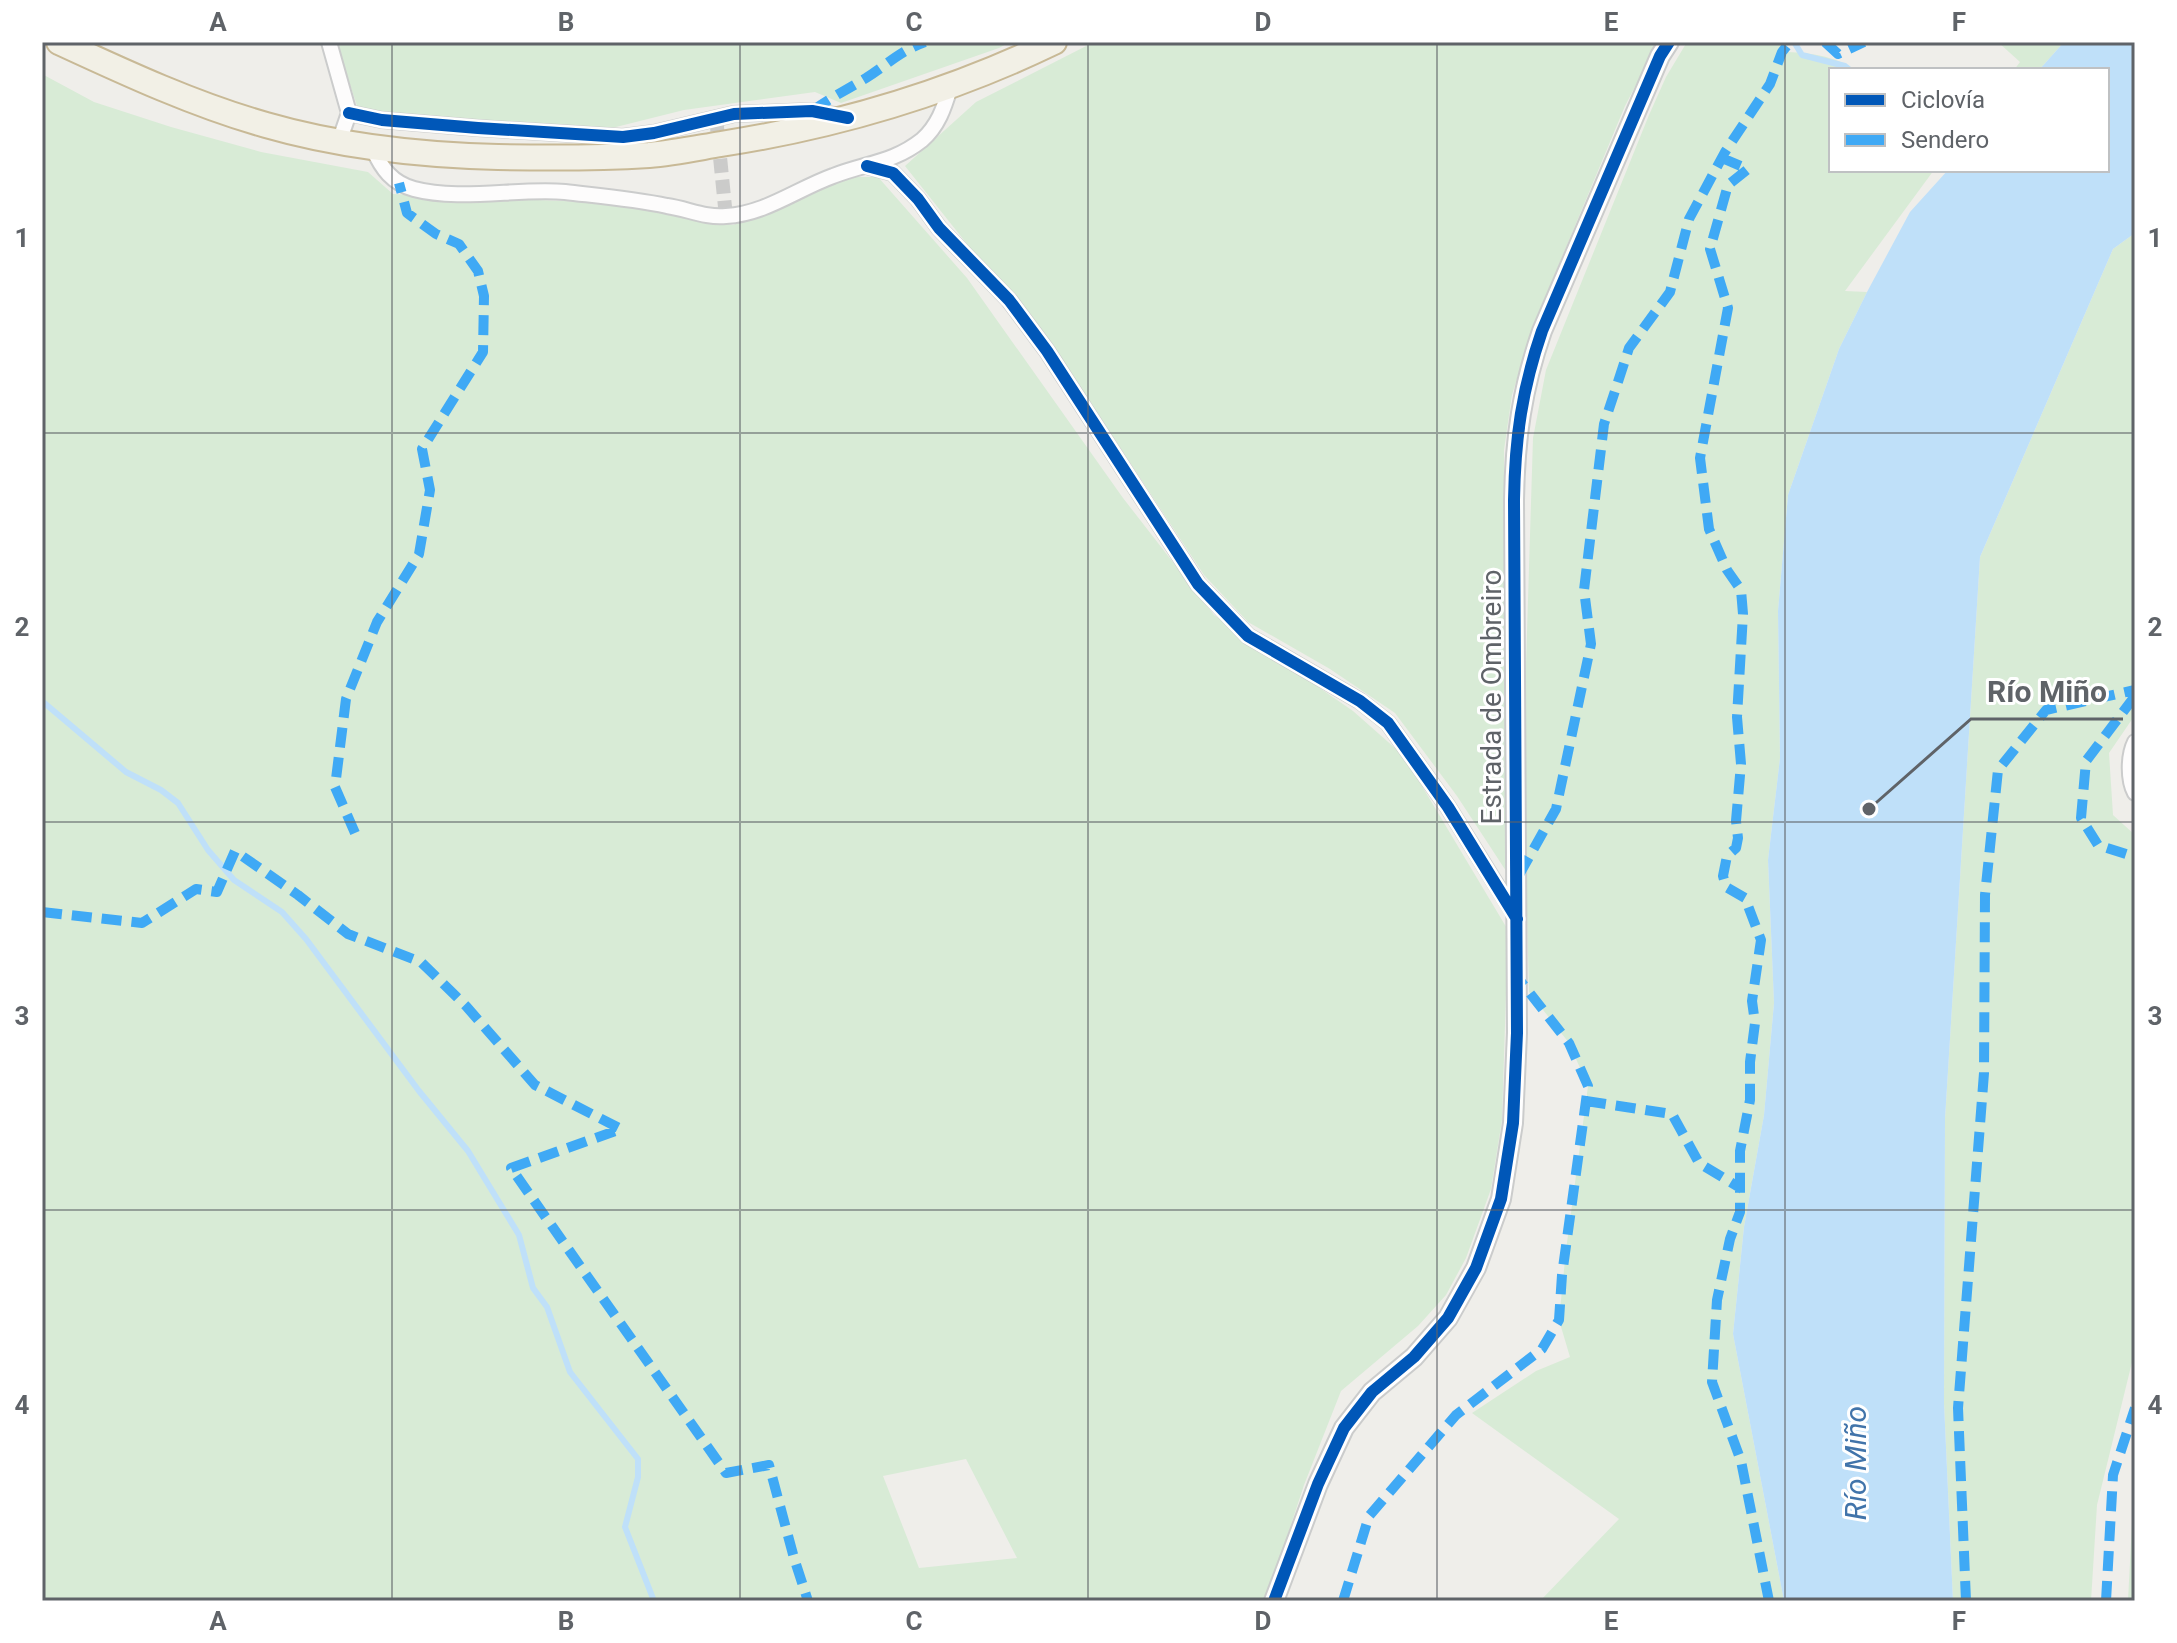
<svg xmlns="http://www.w3.org/2000/svg" width="2177" height="1643" font-family="Roboto,sans-serif">
<style>
.green{fill:#d8ebd6;fill-rule:evenodd}
.water{fill:#bfe0f9}
.lines{fill:none;stroke-linecap:round;stroke-linejoin:round}
.stream{stroke:#bfe0f9;stroke-width:6}
.minor-tunnel{stroke:#cbcbca;stroke-width:14;stroke-dasharray:14 7;stroke-linecap:butt}
.minor-casing{stroke:#cbcccc;stroke-width:18}
.tertiary-casing{stroke:#cbcccc;stroke-width:22}
.trunk-casing{stroke:#c8b996;stroke-width:28}
.minor{stroke:#fdfcfc;stroke-width:14}
.tertiary{stroke:#fdfcfc;stroke-width:18}
.trunk{stroke:#f2f0e6;stroke-width:24}
.quiet{stroke:#3fa9f5;stroke-width:10;stroke-dasharray:20 10;stroke-linecap:butt}
.cycleway-casing{stroke:#fff;stroke-width:17}
.cycleway{stroke:#0057b8;stroke-width:12}
.grid{fill:none;stroke:#5f6368;stroke-width:2;stroke-opacity:0.55}
.labels{text-anchor:middle;stroke-width:6;stroke-linejoin:round;paint-order:stroke}
.street-label{font-size:28px;fill:#5f6368;stroke:#fff}
.water-label{font-size:30px;font-style:italic;fill:#4174aa;stroke:#fff}
.leader{fill:none;stroke:#5f6368;stroke-width:3}
.callout-dot{fill:#5f6368;stroke:#fff;stroke-width:3}
.callout-label{font-size:30px;text-anchor:middle;font-weight:bold;fill:#5f6368;stroke:#fff;stroke-width:6;stroke-linejoin:round;paint-order:stroke}
.neatline{fill:none;stroke:#5f6368;stroke-width:3}
.grid-label{font-size:26px;text-anchor:middle;font-weight:bold;fill:#5f6368}
</style>
<rect width="100%" height="100%" fill="#efeeea"/>
<path class="green" d="M336 42H1010L999 48 841 103 815 92 684 110 596 132 431 119 358 109Z
M1094 42H1658L1625 106 1532 329 1512 395 1504 450 1510 877 1457 796 1395 713 1330 669 1248 622 1204 575 1079 385 905 166 976 102Z
M1687 42H1790L1783 52C1806 52 1836 56 1855 70H1831V170H1934L1845 291 1867 292 1839 349 1788 495 1778 611 1780 758 1768 860 1774 1003 1764 1115 1744 1227 1733 1334 1784 1601H1540L1619 1519 1472 1413 1536 1371 1570 1357 1559 1320 1566 1250 1588 1086 1569 1043 1529 992 1523 762 1533 438 1546 370 1649 115 1666 77Z
M1998 42H2064L2039 70H2014L2020 62Z
M42 74 94 102 171 127 261 152 368 172 393 194 611 203 733 225 764 213 793 198 850 177H878L967 278 1123 498 1214 615 1353 711 1404 756 1508 930 1502 1120 1491 1189 1466 1258 1446 1295 1418 1326 1341 1391 1304 1485 1266 1601H42ZM966 1459 1017 1558 919 1568 883 1476Z
M2135 233V715L2109 753 2113 815 2135 835V1350L2097 1505 2091 1601H1953L1944 1403 1945 1119 1980 557 2113 249Z
M2134 1484 2135 1601H2128Z"/>
<path class="water" d="M2064 42H2135V233L2113 249 1980 557 1945 1119 1944 1403 1953 1601H1784L1733 1334 1744 1227 1764 1115 1774 1003 1768 860 1780 758 1778 611 1788 495 1839 349 1867 292 1910 212 1948 170H2107V70H2039Z"/>
<g class="lines">
<path class="stream" d="M1794 42 1802 55 1845 66 1850 70
M42 701 126 772 161 790 178 803 208 850 234 880 282 912 306 939 419 1091 468 1151 519 1235 533 1288 547 1307 570 1372 638 1459V1477L625 1527 654 1601"/>
<path class="minor-tunnel" d="M716 117 726 217"/>
<defs>
<path id="minor" d="M329 42 349 113 339 142
M349 113 382 120 478 128 623 137 654 133 734 114 812 111 835 115
M373 149C382 169 392 183 414 189 459 201 518 188 565 192 599 196 634 199 667 206 688 209 705 218 726 216 765 214 797 189 833 176 866 163 893 163 922 140 938 126 944 108 950 88
M867 166 893 173 918 199 939 228 1009 300 1047 351 1198 584 1248 636 1360 701 1388 723 1448 807 1517 918
M2135 742C2128 756 2128 780 2135 793"/>
<path id="tertiary" d="M1274 1601 1318 1484 1344 1428 1372 1392 1414 1357 1448 1318 1476 1268 1501 1199 1513 1123 1517 1033 1514 500C1515 438 1522 389 1542 331L1660 56 1669 42"/>
<path id="trunk" d="M59 42C126 73 195 105 266 125 342 147 420 155 498 157 548 158 599 158 649 155 673 153 697 148 721 144 837 126 948 93 1054 42"/>
</defs>
<use href="#minor" class="minor-casing"/>
<use href="#tertiary" class="tertiary-casing"/>
<use href="#trunk" class="trunk-casing"/>
<use href="#minor" class="minor"/>
<use href="#tertiary" class="tertiary"/>
<use href="#trunk" class="trunk"/>
<path class="quiet" d="M1825 42 1838 54 1864 42
M812 111C830 98 848 89 866 78 888 64 900 51 925 42
M1722 158 1748 169 1728 185 1710 249 1728 308 1700 458 1709 529 1727 570 1741 590 1743 614 1737 717 1741 764 1736 821 1738 838 1736 848 1727 856 1723 876 1726 887 1745 898 1761 940 1752 1001 1755 1023 1750 1062V1100L1740 1151V1212L1730 1239 1717 1300 1712 1382 1741 1461 1769 1601
M2135 696 2086 761 2081 818 2098 845 2135 857
M355 833 335 787 346 699 377 622 419 554 430 490 422 449 483 352 484 296 478 271 459 244 436 234 407 213 399 183
M1519 875 1556 809 1591 644 1584 590 1604 424 1615 391 1629 348 1670 292 1689 219 1725 152 1770 84 1782 52 1790 42
M42 912 142 923 196 889 217 892 235 851 298 895 348 934 421 962 466 1006 535 1085 621 1129 511 1168 726 1473 769 1465 794 1558 808 1601
M1586 1101 1672 1114 1699 1163 1742 1189
M1343 1601 1369 1516 1456 1415 1542 1349 1559 1320 1562 1275 1588 1086 1569 1043 1518 978
M1966 1601 1958 1408 1984 1073 1985 895 1998 770 2046 710 2135 690
M2106 1601 2113 1475 2135 1408"/>
<defs>
<path id="cycleway" d="M349 113 382 120 478 128 623 137 654 133 734 114 812 111 848 118
M867 166 893 173 918 199 939 228 1009 300 1047 351 1198 584 1248 636 1360 701 1388 723 1448 807 1517 919
M1274 1601 1318 1484 1344 1428 1372 1392 1414 1357 1448 1318 1476 1268 1501 1199 1513 1123 1517 1033 1514 500C1515 438 1522 389 1542 331L1660 56 1669 42"/>
</defs>
<use href="#cycleway" class="cycleway-casing"/>
<use href="#cycleway" class="cycleway"/>
</g>
<path class="grid" d="M392 42V1601M740 42V1601M1088 42V1601M1437 42V1601M1785 42V1601M42 433H2135M42 822H2135M42 1210H2135"/>
<g class="labels">
<g class="street-label">
<text transform="translate(1491 697) rotate(-90)" y="10">Estrada de Ombreiro</text>
</g>
<g class="water-label">
<text transform="translate(1856 1463) rotate(-90)" y="10">Río Miño</text>
</g>
</g>
<path class="leader" d="M1869 809L1971 719H2123"/>
<circle class="callout-dot" cx="1869" cy="809" r="8"/>
<g class="callout-label">
<text x="2047" y="702">Río Miño</text>
</g>
<rect width="2177" height="1643" fill="none" stroke="#ffffff" stroke-width="88"/>
<rect x="1829" y="68" width="280" height="104" fill="#ffffff" stroke="#bfc1c3" stroke-width="2"/>
<rect x="1845" y="94" width="40" height="12" fill="#0057b8" stroke="#bfc1c3" stroke-width="2"/>
<text x="1901" y="108" font-size="24" fill="#5f6368">Ciclovía</text>
<rect x="1845" y="134" width="40" height="12" fill="#3fa9f5" stroke="#bfc1c3" stroke-width="2"/>
<text x="1901" y="148" font-size="24" fill="#5f6368">Sendero</text>
<rect x="44" y="44" width="2089" height="1555" class="neatline"/>
<g class="grid-label">
<text x="218" y="31">A</text>
<text x="566" y="31">B</text>
<text x="914" y="31">C</text>
<text x="1263" y="31">D</text>
<text x="1611" y="31">E</text>
<text x="1959" y="31">F</text>
<text x="22" y="247">1</text>
<text x="2155" y="247">1</text>
<text x="22" y="636">2</text>
<text x="2155" y="636">2</text>
<text x="22" y="1025">3</text>
<text x="2155" y="1025">3</text>
<text x="22" y="1414">4</text>
<text x="2155" y="1414">4</text>
<text x="218" y="1630">A</text>
<text x="566" y="1630">B</text>
<text x="914" y="1630">C</text>
<text x="1263" y="1630">D</text>
<text x="1611" y="1630">E</text>
<text x="1959" y="1630">F</text>
</g>
</svg>
